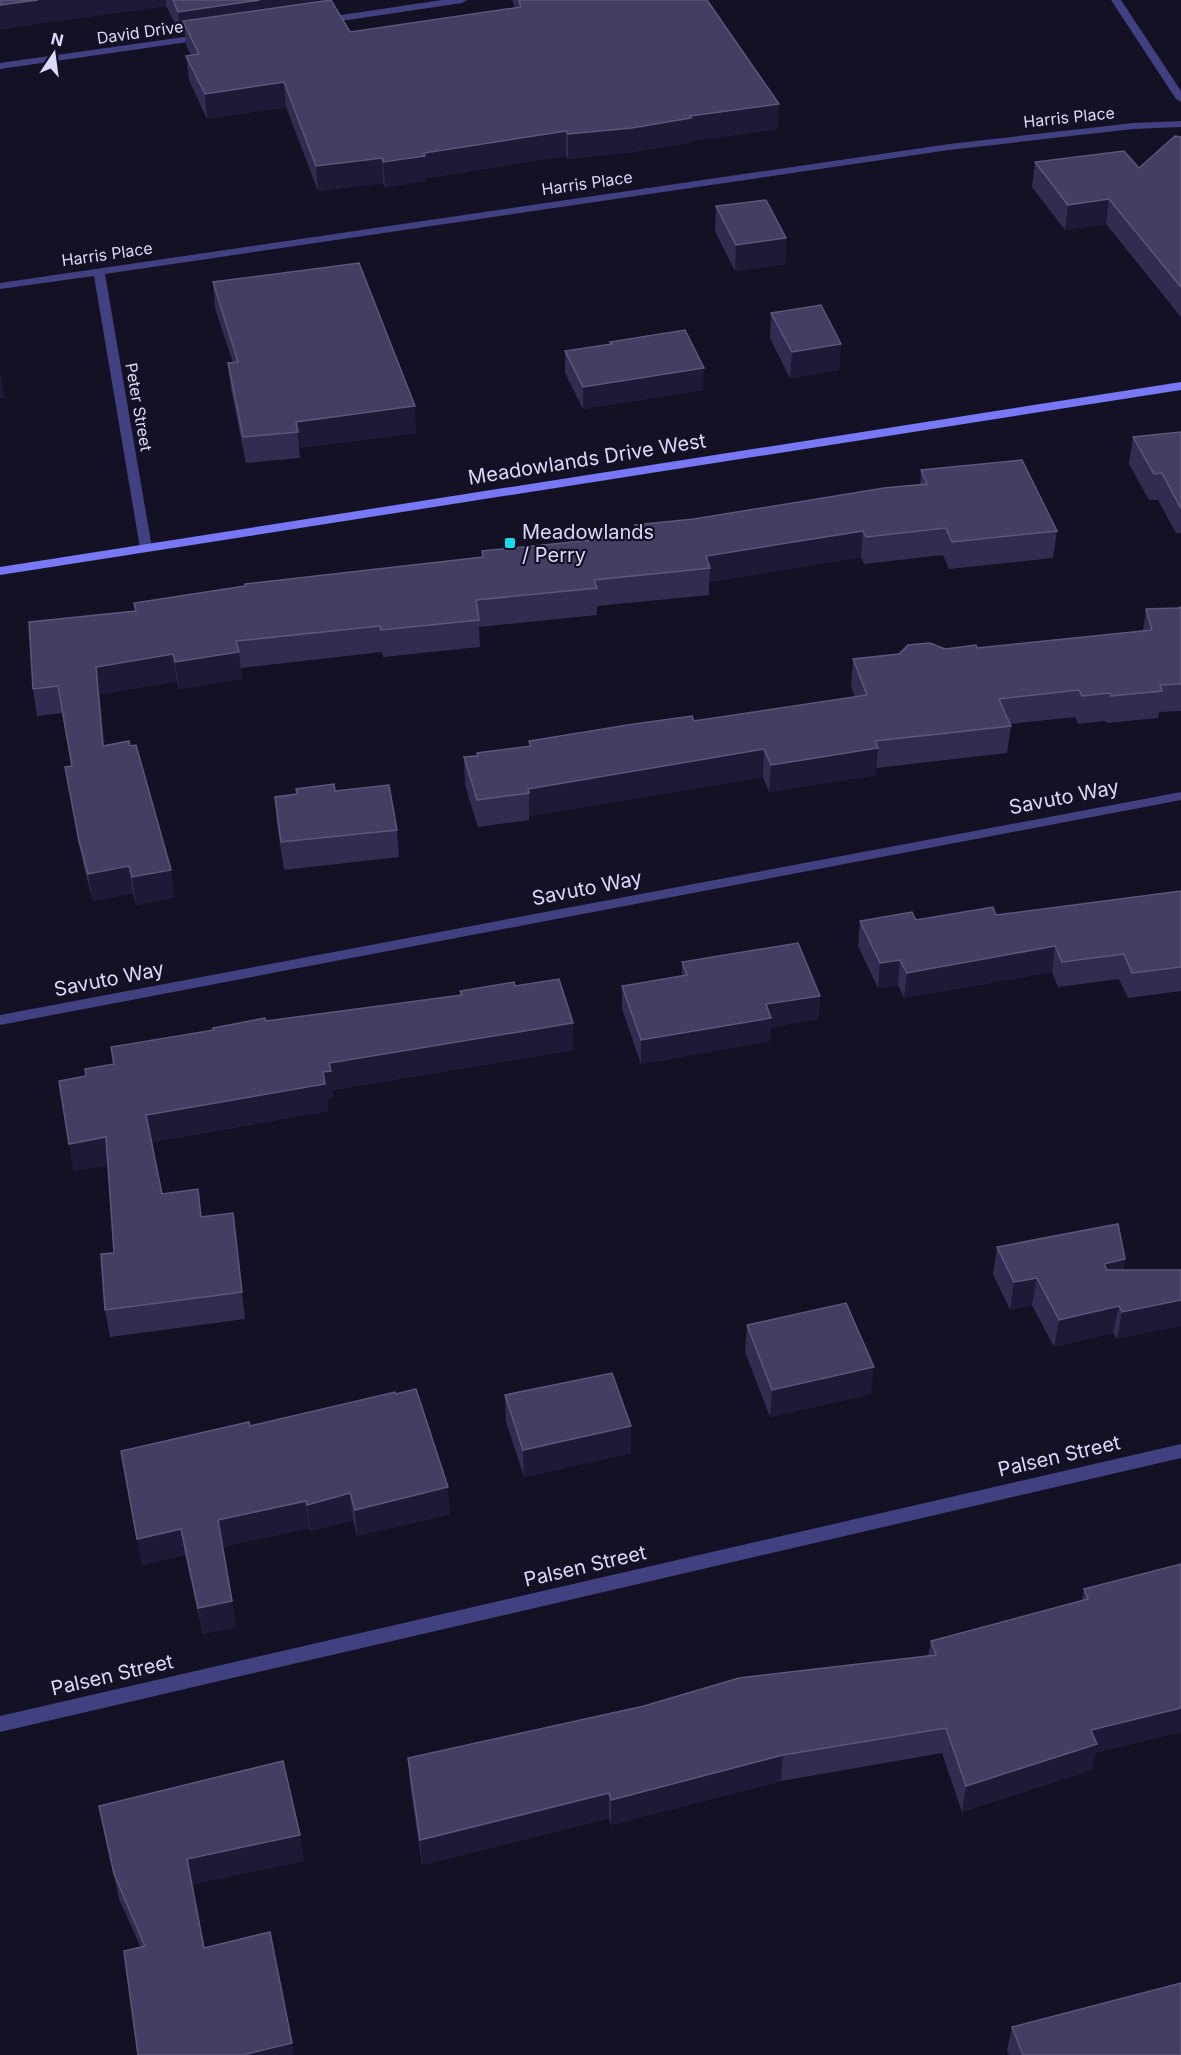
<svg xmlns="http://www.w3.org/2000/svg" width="1181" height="2055" font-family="Inter,sans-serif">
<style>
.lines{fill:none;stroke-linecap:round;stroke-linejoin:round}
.street{fill:#414080;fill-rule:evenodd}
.secondary{fill:#7877f4;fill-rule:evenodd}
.wall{fill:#332c51}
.shaded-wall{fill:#1f1938}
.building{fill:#453e63;stroke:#5c567b;stroke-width:1.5}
.poi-dot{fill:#14daec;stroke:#141125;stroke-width:2}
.labels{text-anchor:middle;stroke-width:4.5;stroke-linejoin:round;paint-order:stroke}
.far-street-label{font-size:16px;fill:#dbd8fc;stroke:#141125}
.street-label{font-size:20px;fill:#dbd8fc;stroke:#141125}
.poi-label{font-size:20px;fill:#dbd8fc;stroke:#141125;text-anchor:start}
</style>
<rect width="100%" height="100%" fill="#141125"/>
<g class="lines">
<path class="street" d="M442 0H467L462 3 321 24 316 21 321 18Z
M1111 0H1121L1181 91V102L1176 99Z
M205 34 209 35V39L0 69V63Z
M1181 121V127L1133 129 949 150 105 274 152 548 146 552 140 548 94 276 0 289V283L949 144 1133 123Z
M1181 792V800L0 1025V1015Z
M1181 1444V1458L0 1732V1716Z"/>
<path class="secondary" d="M1181 382V390L0 575V567Z"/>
</g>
<path class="wall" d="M0 0H326L350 32 515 8 512 0H707L778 129 690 141V143L632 152 568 159 566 156 426 178V181L385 187 383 183 318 191 286 107 207 119 189 80 186 56 191 55 186 45 185 34 181 35 166 6 0 29Z
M1181 137V317L1106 224 1065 230 1032 187 1035 162 1139 168Z
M716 206 786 238 785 264 735 271 715 231Z
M213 282 416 433 299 448 300 458 246 463 231 389 228 363H233L215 308Z
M771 313 841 344 839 370 790 378 770 338Z
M610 342 703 390 583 409 565 373V351L610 344Z
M1181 432V533H1176L1158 500H1149L1129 464 1133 437Z
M921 470 1057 531 1053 558 949 569 943 555 864 564 861 557 709 582V595L597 606V615L479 627 480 647 383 657 382 652 241 668 242 679 179 689 177 681 100 694 104 745 130 746 175 897 136 905 133 893 93 901 84 868 65 767 72 766 62 713 37 716 33 689 135 611 134 603 482 557V551L600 539V533L635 530V525L694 519 920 485Z
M1181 607V711L1159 712 1158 718 1107 723 1105 721 1078 724 1075 717 1010 724 1011 726 1007 753 876 768V775L769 792 763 777 529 816V820L478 827 465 785 464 757 529 746V741L694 721 855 697 851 686 853 659 945 649 977 648 1143 631 1146 609 1178 608Z
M335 791 397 830 399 857 284 870 277 824 275 797Z
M1181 891V991L1128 998 1119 979 1058 987 1052 972 904 998 898 985 878 988 858 946 860 921 916 920 996 915Z
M682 962 820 996 818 1019 771 1027 770 1041 641 1064 622 1009V986L682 976Z
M515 986 573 1023V1050L332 1090 333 1098 327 1099 328 1111 152 1142 162 1194 202 1217 233 1213 245 1319 110 1337 105 1310 114 1253 108 1165 74 1171 69 1144 86 1076 113 1064 111 1047 214 1030 213 1028 460 995V991Z
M997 1247 1125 1259 1123 1270H1181L1117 1339 1113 1333 1054 1347 1032 1305 1010 1310 993 1274Z
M747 1325 871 1394 770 1417 745 1352Z
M505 1395 631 1426V1453L524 1477 506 1422Z
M250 1426 450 1514 357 1536 353 1520 310 1531 309 1528 222 1547 236 1627 203 1634 185 1555 142 1565Z
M1181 1564V1732L1095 1753 1091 1770 962 1812 942 1753 781 1781 611 1825 609 1818 422 1865 410 1784 408 1758 928 1656 931 1641 1082 1601 1084 1589Z
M99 1806 304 1861 192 1884 204 1948 292 2043 293 2055H138L141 1948 119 1899Z
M1012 2027 1181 2055H1009L1007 2050Z"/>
<path class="shaded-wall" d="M38 0H166V6L0 29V5Z
M260 0H326L183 21 185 34 181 35 178 12Z
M284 82 286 107 207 119 205 94Z
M779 104 778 129 690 141V143L632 152 568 159V134Z
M566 131V156L426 178V181L385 187 383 162 424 153Z
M382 158 383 183 318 191 316 166Z
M1109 199 1106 224 1065 230 1068 205Z
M786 238 785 264 735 271 736 245Z
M841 344 839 370 790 378 792 352Z
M704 368 703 390 583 409V387Z
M0 372 5 398 0 399Z
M415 406 416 433 299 448 296 422Z
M863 531 861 557 709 582 710 568 706 556Z
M239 652 242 679 179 689 175 662Z
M173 654 177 681 100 694 107 773 103 746 96 667Z
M878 748 876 775 769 792 771 765Z
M764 749 763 777 529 816V793L528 789Z
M129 866 133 893 93 901 88 874Z
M171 870 175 897 136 905 132 877Z
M1055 946 1052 972 904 998 907 973Z
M900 960 898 985 878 988 880 963Z
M820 996 818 1019 771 1027 770 1041 641 1064V1040L766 1004Z
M573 1023V1050L332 1090 333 1098 327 1099 328 1111 151 1142 146 1115 323 1072 329 1063Z
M106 1137 111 1165 74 1171 69 1144Z
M1125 1259 1119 1286 1099 1291 1104 1264Z
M1037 1278 1032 1305 1010 1310 1014 1282Z
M1181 1300V1326L1117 1339 1122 1312Z
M1119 1306 1113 1333 1054 1347 1059 1320Z
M874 1367 871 1394 770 1417 772 1390Z
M631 1426V1453L524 1477 523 1450Z
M448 1487 450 1514 357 1536 355 1510Z
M350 1493 353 1520 310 1531 307 1505Z
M306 1501 309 1528 222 1547 218 1520Z
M181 1529 185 1555 142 1565 137 1539Z
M232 1601 236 1627 203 1634 198 1608Z
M1181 1708V1732L1095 1753 1091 1770 962 1812 966 1786 1091 1730Z
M783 1755 781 1781 611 1825V1800Z
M609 1793V1818L422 1865 420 1840Z
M300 1835 304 1861 191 1884 187 1859Z
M292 2043 293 2055H243Z"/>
<path class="building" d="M0 0H38L0 5Z
M173 0H260L178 12Z
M331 0 350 32 521 7 519 0H707L779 104 690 116 691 118 632 128 568 134 566 131 424 153 425 156 383 162 382 158 316 166 284 82 205 94 186 56 199 54 183 21Z
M1175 136 1181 137V287L1109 199 1068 205 1035 162 1124 151 1139 168Z
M766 200 786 238 736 245 716 206Z
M359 263 415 406 296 422 298 432 243 437 228 363 238 362 213 282Z
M821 305 841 344 792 352 771 313Z
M685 330 704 368 583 387 565 351 612 344 610 342Z
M1181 432V507H1180L1162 473 1154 474 1133 437Z
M1022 460 1057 531 952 542 946 528 866 537 863 531 706 556 710 568 594 580 597 588 476 600 479 620 381 630 380 626 236 641 239 652 175 662 173 654 96 667 103 746 129 741 130 746 136 745 171 870 132 877 129 866 88 874 79 841 65 767 72 766 58 686 33 689 29 622 136 611 134 603 245 586V584L483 557 482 551 602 539 600 533 636 530 635 525 694 519 884 488 927 484 921 470Z
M1181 607V684L1160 685 1162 691 1111 696 1110 693 1082 696 1079 690 999 699 1011 726 875 741 878 748 771 765 764 749 528 789 529 793 477 800 464 757 478 756 477 753 531 746 529 741 634 724 692 716 694 721 867 695 853 659 899 654 908 645 930 643 945 649 976 645 977 648 1152 630 1146 609 1178 608Z
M334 784 335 791 389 785 397 830 281 842 275 797 297 794 296 789Z
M1181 891V967L1132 973 1124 954 1062 962 1055 946 907 973 900 960 880 963 860 921 912 912 916 920 993 907 996 915Z
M798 943 820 996 766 1004 771 1018 641 1040 622 986 687 975 682 962Z
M559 979 573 1023 329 1063 331 1071 323 1072 325 1084 146 1115 162 1194 198 1189 201 1217 233 1213 242 1292 105 1310 101 1254 114 1253 106 1137 69 1144 59 1081 86 1076 85 1069 114 1064 111 1047 214 1030 213 1028 265 1018 266 1021 462 995 460 991 514 982 515 986Z
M1118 1224 1125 1259 1104 1264 1107 1270H1181V1300L1122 1312 1119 1306 1059 1320 1037 1278 1014 1282 997 1247Z
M846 1303 874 1367 772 1390 747 1325Z
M612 1373 631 1426 523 1450 505 1395Z
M416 1389 448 1487 355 1510 350 1493 307 1505 306 1501 218 1520 232 1601 198 1608 181 1529 137 1539 121 1451 249 1422 250 1426 395 1392 396 1394Z
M1181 1564V1708L1091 1730 1097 1744 966 1786 946 1728 783 1755 611 1800 609 1793 420 1840 408 1758 644 1706 739 1678 936 1655 931 1641 1088 1599 1084 1589Z
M283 1761 300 1835 187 1859 204 1948 270 1932 292 2043 243 2055H138L124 1951 145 1946 114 1874 99 1806Z
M1181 1983V2055H1023L1012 2027Z"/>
<rect class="poi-dot" x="504" y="537" width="12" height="12" rx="3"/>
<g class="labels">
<g class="far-street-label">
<text transform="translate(140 32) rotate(-8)" y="6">David Drive</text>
<text transform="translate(1069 117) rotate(-6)" y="6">Harris Place</text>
<text transform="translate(587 183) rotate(-8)" y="6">Harris Place</text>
<text transform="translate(107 254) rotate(-8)" y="6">Harris Place</text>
<text transform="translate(139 407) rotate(80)" y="6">Peter Street</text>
</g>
<g class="street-label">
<text transform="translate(587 459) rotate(-9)" y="7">Meadowlands Drive West</text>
<text transform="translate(1064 797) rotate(-11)" y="7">Savuto Way</text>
<text transform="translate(587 888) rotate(-11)" y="7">Savuto Way</text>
<text transform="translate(109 979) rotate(-11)" y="7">Savuto Way</text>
<text transform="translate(1059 1456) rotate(-13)" y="7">Palsen Street</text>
<text transform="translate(585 1566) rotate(-13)" y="7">Palsen Street</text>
<text transform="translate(112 1675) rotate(-13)" y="7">Palsen Street</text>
</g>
<g class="poi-label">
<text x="522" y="539">Meadowlands<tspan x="522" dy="23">/ Perry</tspan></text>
</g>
</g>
<g transform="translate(54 54) rotate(13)" stroke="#141125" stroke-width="4.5" paint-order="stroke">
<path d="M0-4.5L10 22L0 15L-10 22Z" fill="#dbd8fc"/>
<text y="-9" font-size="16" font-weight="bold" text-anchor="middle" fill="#dbd8fc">N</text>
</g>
</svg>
